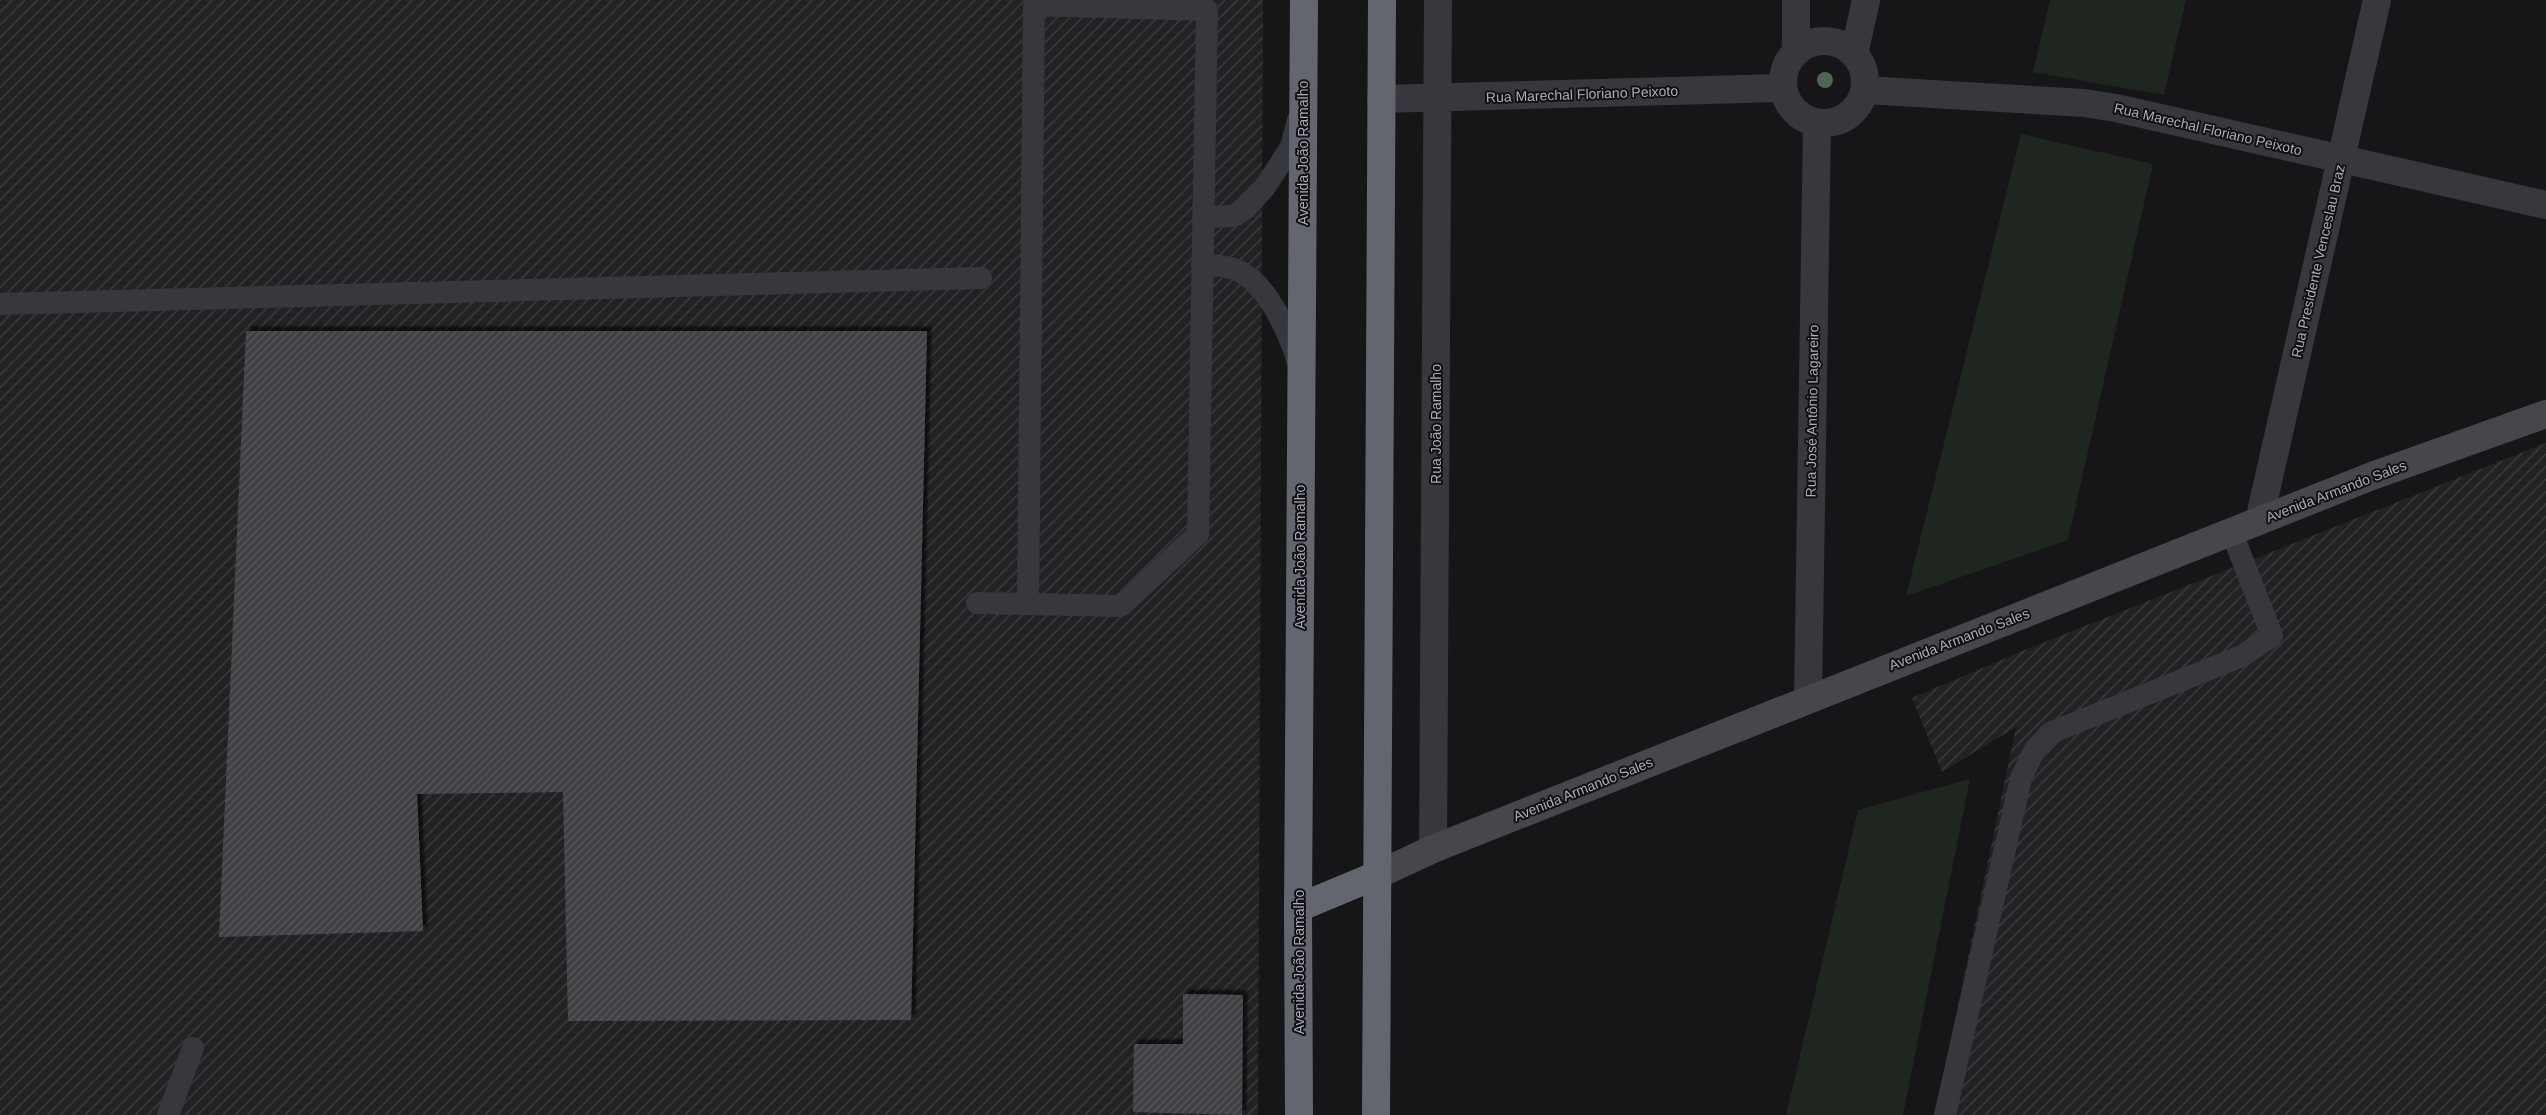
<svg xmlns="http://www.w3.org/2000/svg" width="2546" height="1115" font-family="Arial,sans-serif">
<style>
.industrial{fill:url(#industrial-furrows)}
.green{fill:#1e261f}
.building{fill:url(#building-hatch);filter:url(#shadow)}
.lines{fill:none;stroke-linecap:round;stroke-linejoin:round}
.lane{stroke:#37383d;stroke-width:22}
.street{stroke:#37383d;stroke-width:28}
.secondary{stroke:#45474d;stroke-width:28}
.highway{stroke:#63666e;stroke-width:28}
.tree{fill:#506452}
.labels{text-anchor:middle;stroke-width:4;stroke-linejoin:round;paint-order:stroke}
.street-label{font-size:14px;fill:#a8adb8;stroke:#111113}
</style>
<defs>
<pattern id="industrial-furrows" width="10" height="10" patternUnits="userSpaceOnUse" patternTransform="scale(1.25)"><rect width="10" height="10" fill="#222225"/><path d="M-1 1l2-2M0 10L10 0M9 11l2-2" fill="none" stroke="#3f3f43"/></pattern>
<pattern id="building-hatch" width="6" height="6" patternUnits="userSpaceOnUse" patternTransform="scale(1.25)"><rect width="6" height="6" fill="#404145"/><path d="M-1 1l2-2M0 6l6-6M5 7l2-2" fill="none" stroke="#595a5e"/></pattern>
<filter id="shadow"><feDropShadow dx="4.5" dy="-4.5" stdDeviation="1" flood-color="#0009"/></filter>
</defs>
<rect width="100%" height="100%" fill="#161618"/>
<path class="industrial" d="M0 0H1263L1258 1115H0Z
M2546 443V1115H1935L2016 727 1942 772 1912 698 2027 649Z"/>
<path class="green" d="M2050 0H2186L2164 95 2033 72Z
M2021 134 2153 164 2068 540 1906 596Z
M1970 779 1903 1115H1786L1858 810Z"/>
<path class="building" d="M246 331H927L911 1020 568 1021 563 792 417 794 423 931 219 937Z
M1183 994 1243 995 1242 1115 1133 1112 1134 1044H1183Z"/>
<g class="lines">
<path class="lane" d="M1203 217 1234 216 1246 208 1265 187 1291 147 1298 120
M1202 265C1214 265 1226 266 1237 270 1268 284 1290 334 1299 366
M0 304 981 278
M977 603 1121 606 1198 534 1207 10 1034 5 1028 604
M168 1115 193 1048
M1945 1115 2021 778 2034 751 2050 733 2242 656 2272 636 2232 533"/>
<path class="street" d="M1783 82a41 41 0 1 1 82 0a41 41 0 1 1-82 0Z
M1796 52V0
M1854 54 1866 0
M1865 90 2084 103 2116 108 2546 205
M1381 99 1783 88
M2259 521 2377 0
M1808 698 1817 123
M1433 849 1438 0"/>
<path class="secondary" d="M1377 875 1433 849 2372 476 2546 414"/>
<path class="highway" d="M1298 908 1377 875
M1299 1115 1298 908 1304 0
M1376 1115 1382 0"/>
</g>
<circle class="tree" cx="1825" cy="80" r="8"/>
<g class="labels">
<g class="street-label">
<text transform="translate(1582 94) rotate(-2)" y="5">Rua Marechal Floriano Peixoto</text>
<text transform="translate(2208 129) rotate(13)" y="5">Rua Marechal Floriano Peixoto</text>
<text transform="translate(1303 153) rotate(-90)" y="5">Avenida João Ramalho</text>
<text transform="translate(2318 261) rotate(-77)" y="5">Rua Presidente Venceslau Braz</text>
<text transform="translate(1812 411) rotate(-89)" y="5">Rua José Antônio Lagareiro</text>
<text transform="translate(1436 424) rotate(-90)" y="5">Rua João Ramalho</text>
<text transform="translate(2336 491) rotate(-21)" y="5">Avenida Armando Sales</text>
<text transform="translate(1300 557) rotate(-90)" y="5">Avenida João Ramalho</text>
<text transform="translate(1959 639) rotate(-21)" y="5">Avenida Armando Sales</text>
<text transform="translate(1583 789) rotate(-22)" y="5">Avenida Armando Sales</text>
<text transform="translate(1299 962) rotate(-90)" y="5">Avenida João Ramalho</text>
</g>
</g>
</svg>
